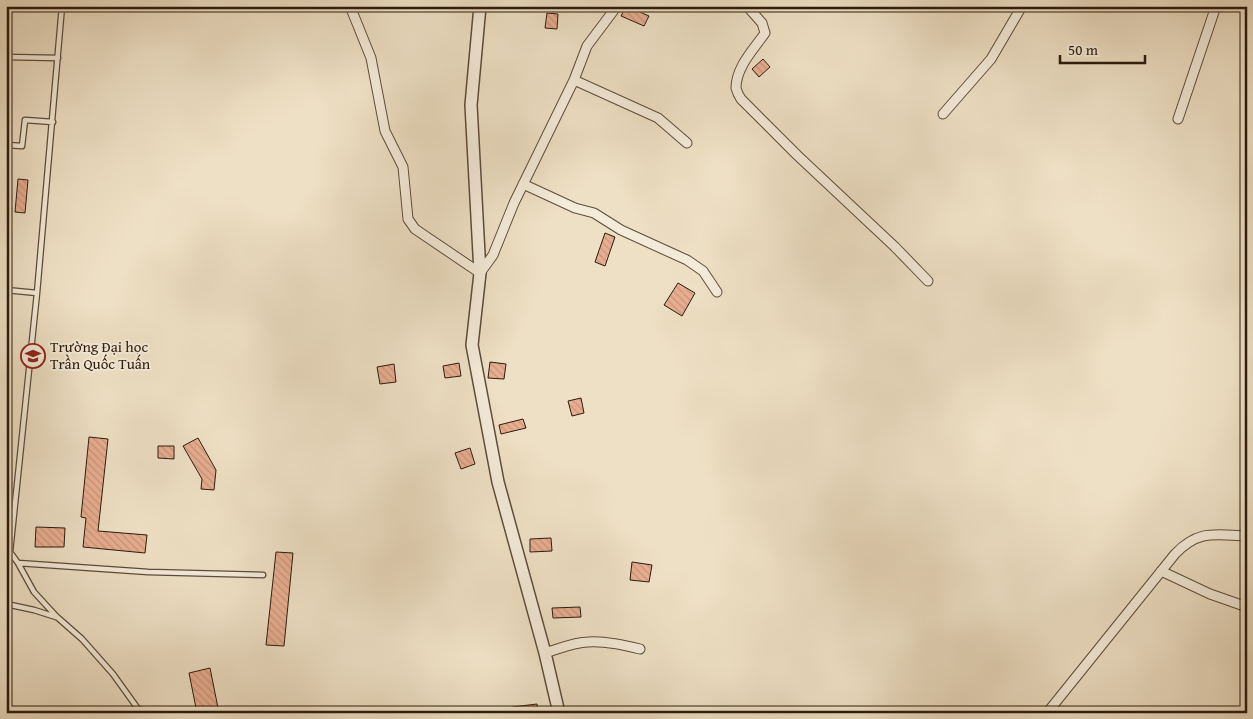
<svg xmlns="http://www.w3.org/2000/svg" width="1253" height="719" font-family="'Gentium Book Plus',serif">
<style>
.building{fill:url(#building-back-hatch);stroke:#2c1b0d}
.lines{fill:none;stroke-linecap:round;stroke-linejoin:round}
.service-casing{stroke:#5c4c3b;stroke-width:7}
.minor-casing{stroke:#5c4c3b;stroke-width:11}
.tertiary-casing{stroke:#5c4c3b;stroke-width:14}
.service{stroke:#f4ebd9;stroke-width:4.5}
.minor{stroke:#f4ebd9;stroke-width:9}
.tertiary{stroke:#f4ebd9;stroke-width:11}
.labels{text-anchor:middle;stroke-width:4;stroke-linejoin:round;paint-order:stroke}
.poi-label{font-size:15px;fill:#2c1b0d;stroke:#f4ebd9;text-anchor:start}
</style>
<defs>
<pattern id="building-back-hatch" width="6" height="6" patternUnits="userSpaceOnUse" patternTransform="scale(1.25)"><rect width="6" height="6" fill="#e8ae91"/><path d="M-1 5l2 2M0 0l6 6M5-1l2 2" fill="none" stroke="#c7957c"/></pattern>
</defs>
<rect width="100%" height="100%" fill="#eee0c5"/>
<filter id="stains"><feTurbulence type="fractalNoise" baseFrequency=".004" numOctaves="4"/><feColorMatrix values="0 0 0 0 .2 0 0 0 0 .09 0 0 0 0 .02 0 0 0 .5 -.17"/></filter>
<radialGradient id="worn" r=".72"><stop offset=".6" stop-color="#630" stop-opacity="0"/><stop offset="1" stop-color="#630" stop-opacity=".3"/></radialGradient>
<path class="building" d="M626 6 649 16 644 26 621 16Z
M547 13 558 14 557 29 545 28Z
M763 59 770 67 759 77 752 69Z
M18 179 28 180 25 213 15 212Z
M605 233 615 237 605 266 595 262Z
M678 283 695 293 682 316 664 305Z
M490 362 506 364 504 379 488 378Z
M459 363 461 376 445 378 443 366Z
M394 364 396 382 380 384 377 367Z
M581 398 584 413 572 416 568 401Z
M523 419 526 428 501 434 499 425Z
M89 437 108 439 98 531 147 535 145 553 83 547 86 518 81 517Z
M198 438 216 470 214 490 201 489 202 479 183 446Z
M158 446H174V459L158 458Z
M470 448 475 464 461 469 455 453Z
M36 527 65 528 64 547H35Z
M551 538 552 551 530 552V539Z
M276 552 293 553 284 646 266 645Z
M632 562 652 565 649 582 630 580Z
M580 607 581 617 553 618 552 608Z
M210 668 219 713H197L189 673Z
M537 704 538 713H512V707Z"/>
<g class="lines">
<defs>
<path id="service" d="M6 57 58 58
M6 145 22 146 25 120 53 122
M6 290 37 293
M10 552 18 563 148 572 263 575
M6 559 10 552 37 293 62 6
M18 563 34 592 57 617 82 639 113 674 141 713
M6 604 34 610 56 617"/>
<path id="minor" d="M350 6 371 58 385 131 403 167 408 219 415 229 480 273 493 255 514 203 574 80 587 46 617 6
M747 6 762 23 765 33C754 49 736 67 736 88 737 92 739 96 741 99L797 155 895 247 928 281
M574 80 658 118 687 143
M943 114 991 59 1022 6
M1178 119 1216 6
M523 184 575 208 594 213 621 230 687 260 703 271 717 292
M1161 571 1210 594 1247 607
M545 653C559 649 574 642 588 642 606 641 623 645 640 649
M1047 713 1175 554C1199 529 1215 535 1247 536"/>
<path id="tertiary" d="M480 6 471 105 480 273 472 345 498 482 545 653 559 713"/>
</defs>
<use href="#service" class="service-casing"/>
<use href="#minor" class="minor-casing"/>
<use href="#tertiary" class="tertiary-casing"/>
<use href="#service" class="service"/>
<use href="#minor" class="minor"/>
<use href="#tertiary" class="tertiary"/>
</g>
<defs>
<symbol id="university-ring" viewBox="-11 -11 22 22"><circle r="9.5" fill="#f4ebd9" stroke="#8f2418" stroke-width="1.5"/><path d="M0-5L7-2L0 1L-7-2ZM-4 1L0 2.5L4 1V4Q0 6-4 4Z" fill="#8f2418"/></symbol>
</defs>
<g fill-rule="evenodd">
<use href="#university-ring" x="19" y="342" width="28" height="28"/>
</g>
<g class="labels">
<g class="poi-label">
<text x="50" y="352">Trường Đại học<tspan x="50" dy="17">Trần Quốc Tuấn</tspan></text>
</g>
</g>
<rect width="1253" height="719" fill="none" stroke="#eee0c5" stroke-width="25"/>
<rect x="8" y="8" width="1238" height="704" fill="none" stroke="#2c1b0d" stroke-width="2.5"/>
<rect x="12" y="12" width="1228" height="694" fill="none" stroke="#2c1b0d"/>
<path d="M1060 55v8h85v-8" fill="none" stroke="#2c1b0d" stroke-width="2.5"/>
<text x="1068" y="55" font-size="15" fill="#2c1b0d" stroke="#f4ebd9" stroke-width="4" paint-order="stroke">50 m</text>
<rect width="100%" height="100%" filter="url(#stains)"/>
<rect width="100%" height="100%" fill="url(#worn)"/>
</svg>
